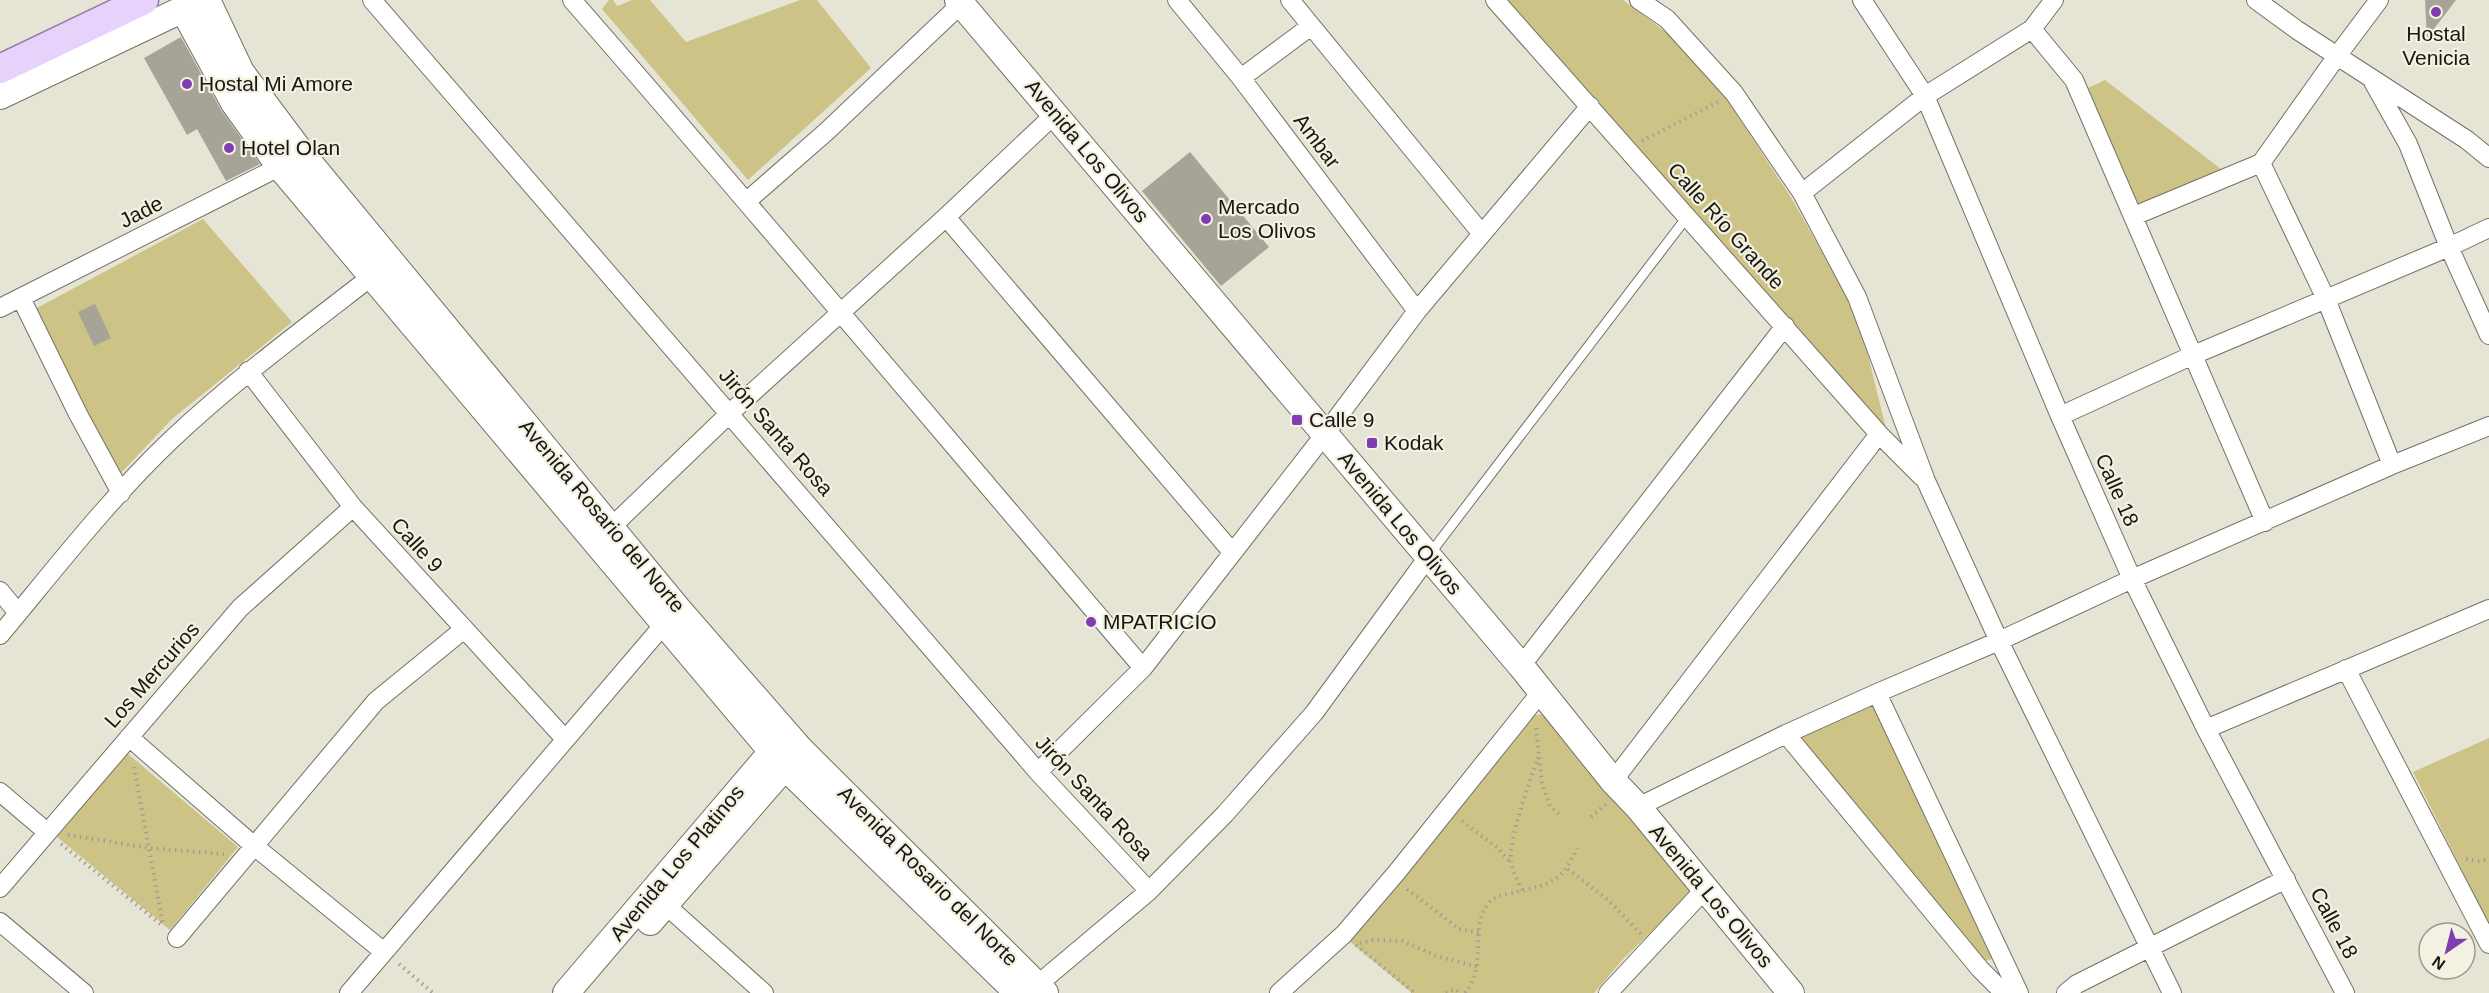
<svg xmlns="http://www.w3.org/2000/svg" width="2489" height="993" font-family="Arial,sans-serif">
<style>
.park{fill:#cdc386}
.building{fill:#a6a496}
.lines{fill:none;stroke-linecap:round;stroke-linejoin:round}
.lane-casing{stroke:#747265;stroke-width:11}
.street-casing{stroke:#747265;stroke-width:20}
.secondary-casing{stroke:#747265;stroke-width:28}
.primary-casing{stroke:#937da6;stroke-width:31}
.path{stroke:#a19f93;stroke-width:4;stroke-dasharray:1.5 4.5;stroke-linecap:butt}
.lane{stroke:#fff;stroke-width:9}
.street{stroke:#fff;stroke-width:18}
.secondary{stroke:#fff;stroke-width:26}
.primary{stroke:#e6d2fa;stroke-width:28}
.poi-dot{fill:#7f3db1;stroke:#f3f1e1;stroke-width:2}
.labels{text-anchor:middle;stroke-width:4.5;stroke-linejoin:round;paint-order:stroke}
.poi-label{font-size:21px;fill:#181712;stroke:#f3f1e1;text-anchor:start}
.street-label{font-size:21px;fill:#181712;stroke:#f3f1e1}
</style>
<rect width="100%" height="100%" fill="#e6e4d4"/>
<path class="park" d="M609 0H613L617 6 632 0H650L686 42 800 0H817L871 68 748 180 602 9Z
M1503 0H1623L1667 33 1726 98 1792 199 1848 299 1866 347 1887 433Z
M2105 80 2221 169 2136 206 2088 88Z
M203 219 292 322 172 419 119 475 90 426 35 309Z
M1875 703 1996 958 1980 962 1795 738Z
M1543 714 1690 884V895L1624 958 1594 993H1412L1349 941 1405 877 1526 717Z
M2489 738V924L2413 772Z
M127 753 238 847 170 930 57 837Z"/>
<path class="building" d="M2425 0H2456L2427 38Z
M181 37 221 110 260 164 226 181 197 129 187 135 144 58Z
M1190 152 1269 247 1221 286 1142 191Z
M95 304 111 338 94 346 78 312Z"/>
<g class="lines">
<defs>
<path id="lane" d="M1429 555 1687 217"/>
<path id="street" d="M372 0 1038 772 1149 891
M572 0C765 221 953 446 1143 668
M1177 0 1241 78 1417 311
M1290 0 1482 234
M1495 0 1879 434 1922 477
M1639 0 1667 19 1734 93 1802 193 1857 297 1926 481 1999 641 2172 993
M1862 0 1925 96 2060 416 2132 579 2206 729 2345 993
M2256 0 2297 30 2467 140 2489 158
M2032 29 2074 80 2265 522
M1241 78 1311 26
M2371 78 2408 144 2449 247 2489 335
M2261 163 2326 299 2392 465
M1802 193 1925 96 2032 29 2054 0
M747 201 826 132 961 4
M2134 216 2261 163 2337 56 2379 0
M946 217 1232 552
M21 298 78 414 121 493
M0 308 291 161
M248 371 353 507 565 739
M2060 416 2191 356 2449 247 2489 228
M602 536 730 413 946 217 1055 114
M0 591 18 613
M0 635C55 569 109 499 171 440 237 378 309 325 380 270
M1521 666 1785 326
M2346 669 2489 944
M1877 693 2019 993
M2206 729 2489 609
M1786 734 1980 969 2004 993
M129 737 253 845 384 952
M1038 772 1143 668 1325 434 1417 311 1590 106
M1613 781 1879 434
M0 792 47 832
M1638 807 1786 734 1877 693 1999 641 2132 579 2392 465 2489 426
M0 888 240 608 353 507
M658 898 764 993
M0 922 84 993
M177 938 376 701 463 630
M1029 992 1149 891 1225 814 1314 713 1428 557
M349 993 671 616
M1279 993 1344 934 1397 872 1541 692
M1608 993 1705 889
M2066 993 2077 984 2286 879"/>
<path id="secondary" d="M207 0 241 72 303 155 678 609 800 749 1045 993
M958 0 1521 666 1613 781 1638 807 1791 993
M183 9 234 103 280 167 785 767 1018 993
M0 96 198 2
M650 922 795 755
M566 993 782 740"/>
<path id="primary" d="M0 69 144 0"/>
</defs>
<use href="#lane" class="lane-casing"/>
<use href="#street" class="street-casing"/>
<use href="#secondary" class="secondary-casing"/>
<use href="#primary" class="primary-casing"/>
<path class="path" d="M1642 141 1718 102
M1536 728 1542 784 1550 806 1562 817
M134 767 163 925
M1591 817 1606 804
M1462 821 1499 849 1511 863
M68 835 149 848 224 854
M61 844 163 926
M2466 859 2479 861 2489 859
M1568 869 1608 900 1641 934
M1407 889 1459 929 1480 933
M1522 890C1518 882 1513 872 1511 863 1508 838 1530 782 1538 757
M1360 943 1373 940 1403 941 1436 956 1478 967
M1356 945 1415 993
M399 964 433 993
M1446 993 1455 989 1460 993
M1465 993C1488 967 1469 927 1488 904 1493 897 1500 896 1508 894 1545 885 1561 886 1577 848"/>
<use href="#lane" class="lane"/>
<use href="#street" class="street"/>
<use href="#secondary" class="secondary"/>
<use href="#primary" class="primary"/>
</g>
<g class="poi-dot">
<circle cx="2436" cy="12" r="6"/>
<circle cx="187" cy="84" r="6"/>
<circle cx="229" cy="148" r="6"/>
<circle cx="1206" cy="219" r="6"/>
<rect x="1291" y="414" width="12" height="12" rx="3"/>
<rect x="1366" y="437" width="12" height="12" rx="3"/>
<circle cx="1091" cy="622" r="6"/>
</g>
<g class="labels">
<g class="poi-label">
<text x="2436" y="41" text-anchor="middle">Hostal<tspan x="2436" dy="24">Venicia</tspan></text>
<text x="199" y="91">Hostal Mi Amore</text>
<text x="241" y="155">Hotel Olan</text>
<text x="1218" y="214">Mercado<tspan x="1218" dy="24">Los Olivos</tspan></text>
<text x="1309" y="427">Calle 9</text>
<text x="1384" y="450">Kodak</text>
<text x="1103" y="629">MPATRICIO</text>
</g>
<g class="street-label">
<text transform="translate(1317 141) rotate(53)" y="7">Ambar</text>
<text transform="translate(1087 151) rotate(50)" y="7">Avenida Los Olivos</text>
<text transform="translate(141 212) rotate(-27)" y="7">Jade</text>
<text transform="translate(1726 226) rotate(48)" y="7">Calle Río Grande</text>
<text transform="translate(776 432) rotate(49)" y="7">Jirón Santa Rosa</text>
<text transform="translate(2117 490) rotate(66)" y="7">Calle 18</text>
<text transform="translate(602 516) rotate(50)" y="7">Avenida Rosario del Norte</text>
<text transform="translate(1400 523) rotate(50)" y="7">Avenida Los Olivos</text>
<text transform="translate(417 545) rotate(48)" y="7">Calle 9</text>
<text transform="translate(152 675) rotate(-49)" y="7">Los Mercurios</text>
<text transform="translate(1094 798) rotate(47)" y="7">Jirón Santa Rosa</text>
<text transform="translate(677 863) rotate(-50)" y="7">Avenida Los Platinos</text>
<text transform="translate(928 876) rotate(45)" y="7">Avenida Rosario del Norte</text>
<text transform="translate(1711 896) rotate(50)" y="7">Avenida Los Olivos</text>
<text transform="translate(2334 923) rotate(62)" y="7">Calle 18</text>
</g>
</g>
<g transform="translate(2447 951) rotate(215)"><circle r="28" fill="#f3f1e1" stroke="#9b9a8e" stroke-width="1.5"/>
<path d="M0-4.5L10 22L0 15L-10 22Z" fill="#7f3db1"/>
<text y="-9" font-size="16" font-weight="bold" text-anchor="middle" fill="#181712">N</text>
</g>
</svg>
